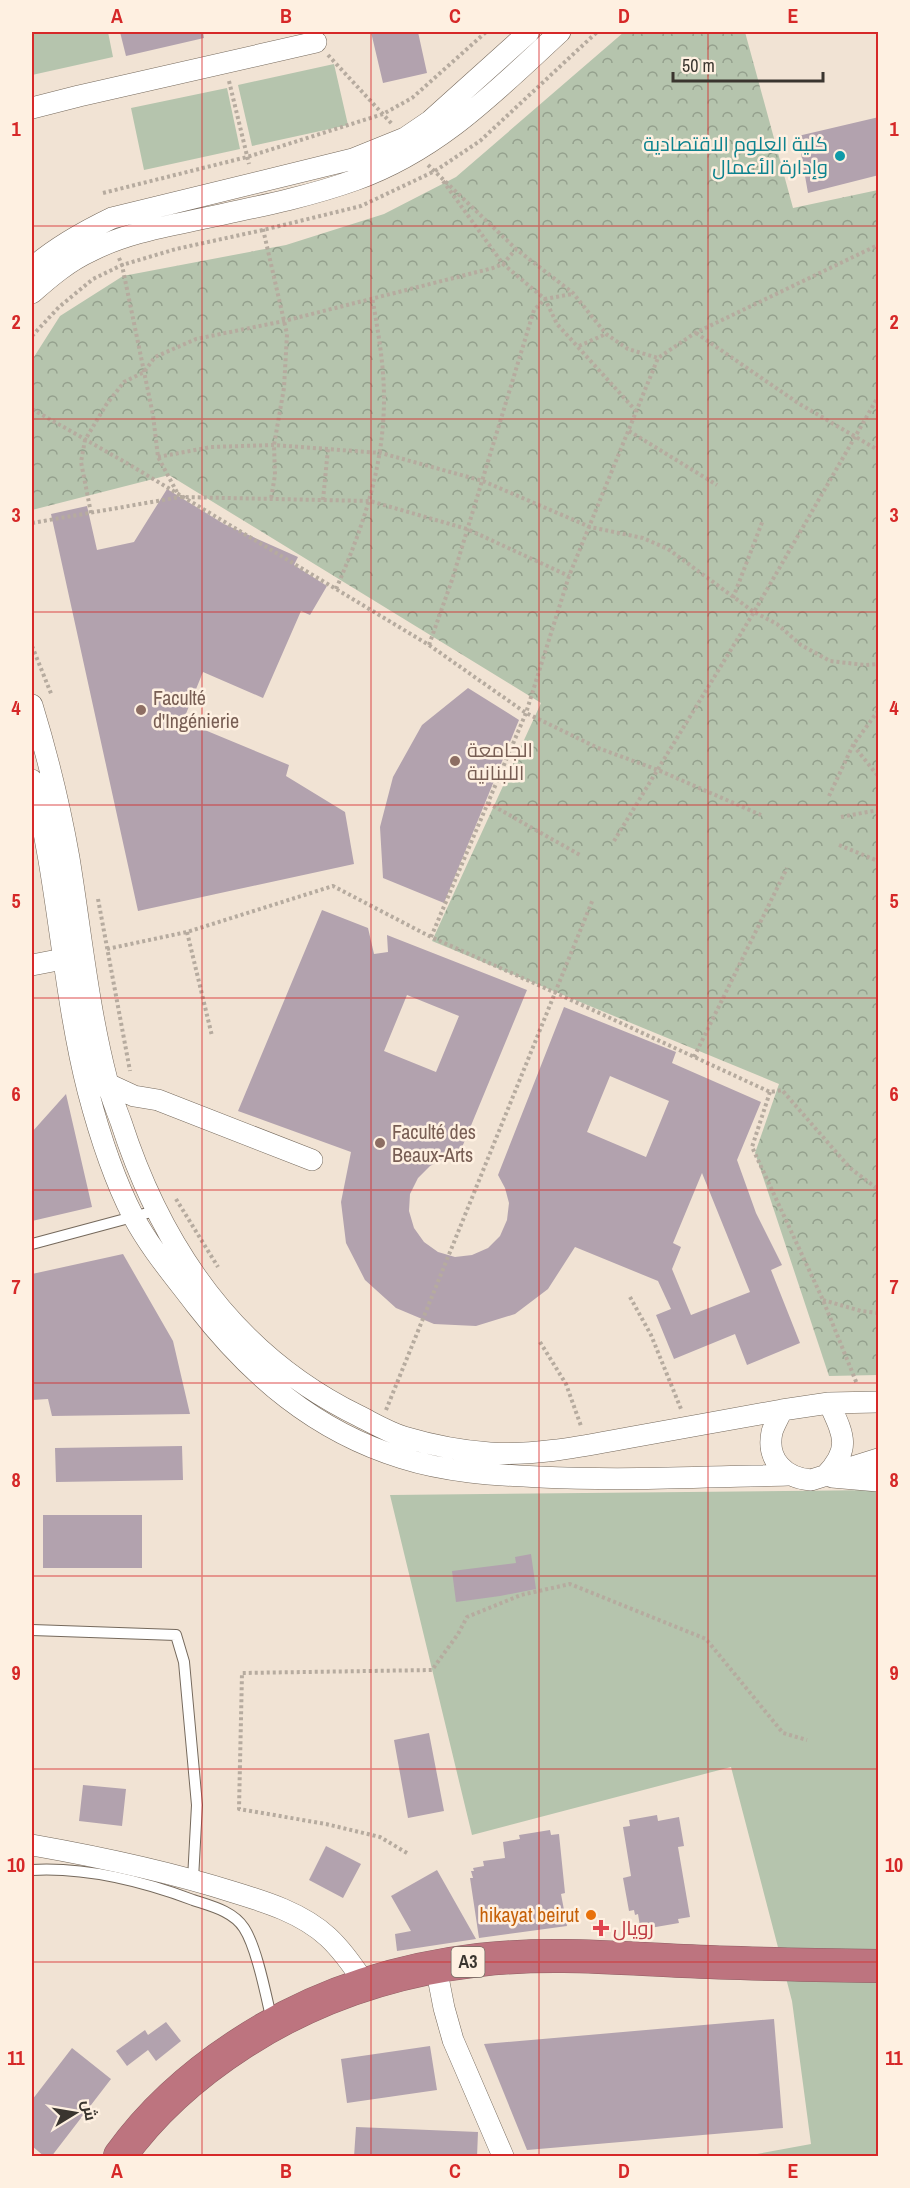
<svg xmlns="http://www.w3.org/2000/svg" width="910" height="2188" font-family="'Archivo Narrow',Cairo,sans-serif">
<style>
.grass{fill:#b5c4ad}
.park{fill:url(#park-crowns)}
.building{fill:#b2a2ae;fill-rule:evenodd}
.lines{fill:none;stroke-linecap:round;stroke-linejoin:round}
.lane-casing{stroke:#75695c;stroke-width:12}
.street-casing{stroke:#75695c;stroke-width:22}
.highway-casing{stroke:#8f5e63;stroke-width:34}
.path{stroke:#b6ab9f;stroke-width:4;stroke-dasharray:3 3;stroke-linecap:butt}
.lane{stroke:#fff;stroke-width:10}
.street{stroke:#fff;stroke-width:21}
.highway{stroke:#bd747f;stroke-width:33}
.grid{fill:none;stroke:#d62828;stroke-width:1.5;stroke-opacity:0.55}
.culture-dot{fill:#0f9aa8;stroke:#fef0e1;stroke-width:2}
.education-dot{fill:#8d6e63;stroke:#fef0e1;stroke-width:2}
.food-dot{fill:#e8710a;stroke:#fef0e1;stroke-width:2}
.health-dot{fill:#e0444e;stroke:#fef0e1;stroke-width:2}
.labels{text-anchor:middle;stroke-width:5;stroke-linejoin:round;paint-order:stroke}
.shield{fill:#fef0e1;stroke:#756d64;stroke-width:1.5}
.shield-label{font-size:18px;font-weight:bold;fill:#3a352f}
.culture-label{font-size:20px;fill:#0d838f;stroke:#fef0e1;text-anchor:end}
.education-label{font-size:20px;fill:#785e54;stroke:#fef0e1;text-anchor:start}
.food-label{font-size:20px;fill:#c56008;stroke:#fef0e1;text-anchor:end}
.health-label{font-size:20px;fill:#be3a42;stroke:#fef0e1;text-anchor:start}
.neatline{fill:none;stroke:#d62828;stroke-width:2}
.grid-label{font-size:20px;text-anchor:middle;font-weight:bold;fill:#d62828}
</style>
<defs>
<pattern id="park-crowns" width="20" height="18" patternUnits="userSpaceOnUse" patternTransform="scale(1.5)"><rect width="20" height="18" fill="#b5c4ad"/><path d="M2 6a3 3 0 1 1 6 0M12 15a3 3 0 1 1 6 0" fill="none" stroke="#94a08d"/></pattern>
</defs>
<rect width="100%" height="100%" fill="#f1e3d4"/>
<path class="grass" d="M32 32H108L113 57 32 75Z
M334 64 348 125 252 146 238 85Z
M227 88 240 149 144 170 131 108Z
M878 1490V2156H746L811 2144 792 2001 731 1767 472 1835 390 1495Z"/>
<path class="park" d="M624 32H745L793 208 878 190V1375L829 1376 755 1153 779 1084 432 941 541 703 169 475 32 510V360L60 316 123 276 286 245 384 214 456 177Z"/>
<path class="building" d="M120 32H203L204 38 126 56Z
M371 32H418L427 73 383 83Z
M879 117V175L808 193 798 136Z
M167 489 224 524 298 557 294 565 327 586 310 615 301 611 263 698 203 672 183 721 289 765 286 776 345 812 354 864 138 911 51 514 87 506 97 550 134 542Z
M468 688 519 720 444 903 383 878 380 827 393 777 422 725Z
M322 910 368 928 374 954 388 952 387 935 527 990 458 1157 443 1159 430 1166 418 1178 410 1194 409 1211 414 1228 424 1242 438 1252 455 1257 472 1255 488 1248 500 1236 507 1220 509 1203 505 1188 498 1175 564 1007 676 1052 672 1063 761 1102 737 1160 756 1213 782 1265 771 1270 800 1343 747 1365 735 1334 674 1359 656 1315 671 1309 658 1281 575 1247 548 1289 515 1314 476 1326 434 1324 396 1308 365 1280 346 1243 341 1202 351 1152 238 1111ZM407 995 459 1016 436 1072 384 1051ZM610 1076 669 1101 646 1157 587 1132ZM702 1173 750 1292 691 1315 672 1269 681 1247 673 1243Z
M66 1094 92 1207 32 1221V1132Z
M123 1254 173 1341 190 1414 52 1416 48 1399 32 1400V1274Z
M182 1446 183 1480 56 1482 55 1448Z
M43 1515H142V1568H43Z
M531 1554 536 1589 500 1596 456 1602 452 1571 516 1563 515 1557Z
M429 1733 444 1811 408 1818 394 1740Z
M83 1785 126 1789 122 1826 79 1821Z
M657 1815 658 1821 679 1817 684 1846 678 1847 690 1917 678 1919 679 1923 650 1928V1924L640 1926 638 1914 635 1915 634 1910 629 1911 623 1878 631 1876 623 1827 630 1826 629 1820Z
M550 1830 551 1835 559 1834 565 1893 561 1894 567 1926 479 1938 470 1878H473L471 1871H474L473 1868 484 1866 483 1861 505 1858 503 1842 520 1839 519 1835Z
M326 1846 361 1864 343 1898 309 1880Z
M437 1870 476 1939 397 1951 395 1934 411 1931 391 1896Z
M774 2019 783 2128 527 2150 484 2044Z
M166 2022 181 2041 156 2061 148 2050 127 2066 116 2051 145 2030 148 2035Z
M430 2046 437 2090 347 2103 341 2059Z
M72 2048 111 2079 51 2157H45L32 2146V2100Z
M356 2127 478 2132 477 2157H354Z"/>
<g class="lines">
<defs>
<path id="lane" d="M32 1244 155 1211
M32 1630 176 1635 184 1662 197 1805 193 1879
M32 1870C87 1867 142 1881 193 1900 211 1906 233 1911 244 1928 257 1948 266 1996 272 2021"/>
<path id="street" d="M32 108 79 96 316 42
M32 268C56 247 83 232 112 218L353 159 405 138 430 121 529 32
M32 293C50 277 69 261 91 251 122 235 157 228 191 221 246 209 302 199 355 180 439 150 496 91 560 32
M32 705C47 754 60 807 69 858 81 932 88 1007 107 1080 110 1095 116 1108 121 1122 162 1249 236 1356 359 1416 373 1423 388 1432 404 1437 431 1445 462 1451 490 1453 536 1456 583 1446 627 1438 679 1429 730 1419 782 1410
M32 780C59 882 62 989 88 1091 99 1133 113 1177 133 1216 150 1248 174 1276 196 1305 251 1376 315 1431 402 1458 446 1472 493 1475 540 1477 622 1481 705 1477 788 1475
M32 965 63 959
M100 1086 108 1084 134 1096 158 1100 312 1160
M829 1403 878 1402
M826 1475C852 1448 843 1434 829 1403L782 1410C779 1417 774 1425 772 1432 766 1460 785 1478 811 1480L878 1459
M832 1477 878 1481
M32 1845C100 1857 167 1871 233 1892 266 1902 302 1913 328 1937 343 1951 354 1967 365 1984
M436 1967 444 2008 453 2040 503 2156"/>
<path id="highway" d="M120 2156C153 2110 194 2074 242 2043 314 1996 394 1970 479 1960 547 1952 616 1958 683 1961 748 1964 813 1965 878 1966"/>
</defs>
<use href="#lane" class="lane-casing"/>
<use href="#street" class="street-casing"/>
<use href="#highway" class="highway-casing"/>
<path class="path" d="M328 55 392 124
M229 81 249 164
M428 165 516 249 573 293 606 334 628 349 658 358
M443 181 503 264 545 299 557 324 637 412
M103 193 247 157 383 114 412 98 486 32
M263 229 287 334 284 388 274 445 275 475 271 499
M119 258 122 265 153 415 158 457 179 496
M696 333 798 403 878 450
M32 336 59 307 93 279 122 265 176 249 263 230 361 206 435 171 480 141 597 32
M579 346 606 334
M32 409 130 465 429 645 526 713 598 748 658 770 761 815
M629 431 717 485
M158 457 211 447 274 445 381 453 483 481 590 527 643 538 668 549 754 612 777 624 801 645 830 661 865 665 878 664
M323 500 328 449
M91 513 81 462 85 440 106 405 124 382 144 372 155 357 196 339 284 321 493 268 503 264 516 249
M32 523 180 497 370 501 467 529 569 576
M336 589C363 527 384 467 384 398 384 365 378 330 372 297
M733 598 763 520
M429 645 452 580 534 310 545 299 572 294
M32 646 52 696
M853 745 878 776
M829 796 853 745 878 711
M488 803 580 855
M841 817 878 810
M614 841 754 612 878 397
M839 845 878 861
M98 899 130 1071
M187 932 212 1036
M431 937 526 713 569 576 658 358 695 333 878 245
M107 949 187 932 333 886 431 937 556 993 770 1092 782 1090 850 1168 875 1187H878
M694 1057 787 868
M770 1092 752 1147 823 1300 857 1384
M176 1199 218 1267
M630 1297 651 1335 681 1409
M823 1300 861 1311 878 1313
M540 1342 566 1384 581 1426
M386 1410 593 899
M407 1853 380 1837 326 1824 239 1809 242 1673 432 1670 458 1634 467 1617 521 1595 570 1584 706 1639 783 1733 807 1740"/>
<use href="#lane" class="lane"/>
<use href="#street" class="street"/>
<use href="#highway" class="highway"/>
</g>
<path class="grid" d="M202 32V2156M371 32V2156M539 32V2156M708 32V2156M32 226H878M32 419H878M32 612H878M32 805H878M32 998H878M32 1190H878M32 1383H878M32 1576H878M32 1769H878M32 1962H878"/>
<circle class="culture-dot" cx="840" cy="156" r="6"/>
<g class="education-dot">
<circle cx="141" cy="710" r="6"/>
<circle cx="455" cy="761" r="6"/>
<circle cx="380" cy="1143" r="6"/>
</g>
<circle class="food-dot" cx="591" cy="1915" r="6"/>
<path class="health-dot" d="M598 1919h6v6h6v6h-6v6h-6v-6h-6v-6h6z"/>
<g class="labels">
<rect class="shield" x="451.5" y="1947" width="33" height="30" rx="4.5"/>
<g class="shield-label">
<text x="468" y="1968">A3</text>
</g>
<g class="culture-label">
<text x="828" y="151">كلية العلوم الاقتصادية<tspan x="828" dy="23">وإدارة الأعمال</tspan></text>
</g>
<g class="education-label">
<text x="153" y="705">Faculté<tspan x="153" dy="23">d'Ingénierie</tspan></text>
<text x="467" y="757">الجامعة<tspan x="467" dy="23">اللبنانية</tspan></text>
<text x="392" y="1139">Faculté des<tspan x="392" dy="23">Beaux-Arts</tspan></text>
</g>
<g class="food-label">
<text x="579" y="1922">hikayat beirut</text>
</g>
<g class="health-label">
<text x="613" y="1935">رويال</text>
</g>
</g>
<rect width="910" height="2188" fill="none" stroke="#fef0e1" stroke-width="66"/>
<g transform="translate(75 2113) rotate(79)" stroke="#fef0e1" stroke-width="4.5" paint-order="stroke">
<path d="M0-4.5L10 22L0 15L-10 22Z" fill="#3a352f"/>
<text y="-9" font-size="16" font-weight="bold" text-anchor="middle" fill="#3a352f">ش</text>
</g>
<path d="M673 72v9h150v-9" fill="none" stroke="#3a352f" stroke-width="3"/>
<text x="682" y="72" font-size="18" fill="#3a352f" stroke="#fef0e1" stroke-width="4.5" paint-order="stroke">50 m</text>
<rect x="33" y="33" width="844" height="2122" class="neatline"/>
<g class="grid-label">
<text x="117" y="23">A</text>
<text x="286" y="23">B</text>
<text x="455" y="23">C</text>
<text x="624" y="23">D</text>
<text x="793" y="23">E</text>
<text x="16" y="136">1</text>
<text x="894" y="136">1</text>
<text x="16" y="329">2</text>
<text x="894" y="329">2</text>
<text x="16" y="522">3</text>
<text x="894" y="522">3</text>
<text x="16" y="715">4</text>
<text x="894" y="715">4</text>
<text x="16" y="908">5</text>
<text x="894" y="908">5</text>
<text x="16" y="1101">6</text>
<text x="894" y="1101">6</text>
<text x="16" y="1294">7</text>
<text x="894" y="1294">7</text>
<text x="16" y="1487">8</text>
<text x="894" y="1487">8</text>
<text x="16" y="1680">9</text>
<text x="894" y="1680">9</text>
<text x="16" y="1872">10</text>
<text x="894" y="1872">10</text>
<text x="16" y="2065">11</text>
<text x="894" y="2065">11</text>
<text x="117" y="2178">A</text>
<text x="286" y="2178">B</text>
<text x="455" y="2178">C</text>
<text x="624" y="2178">D</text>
<text x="793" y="2178">E</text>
</g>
</svg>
